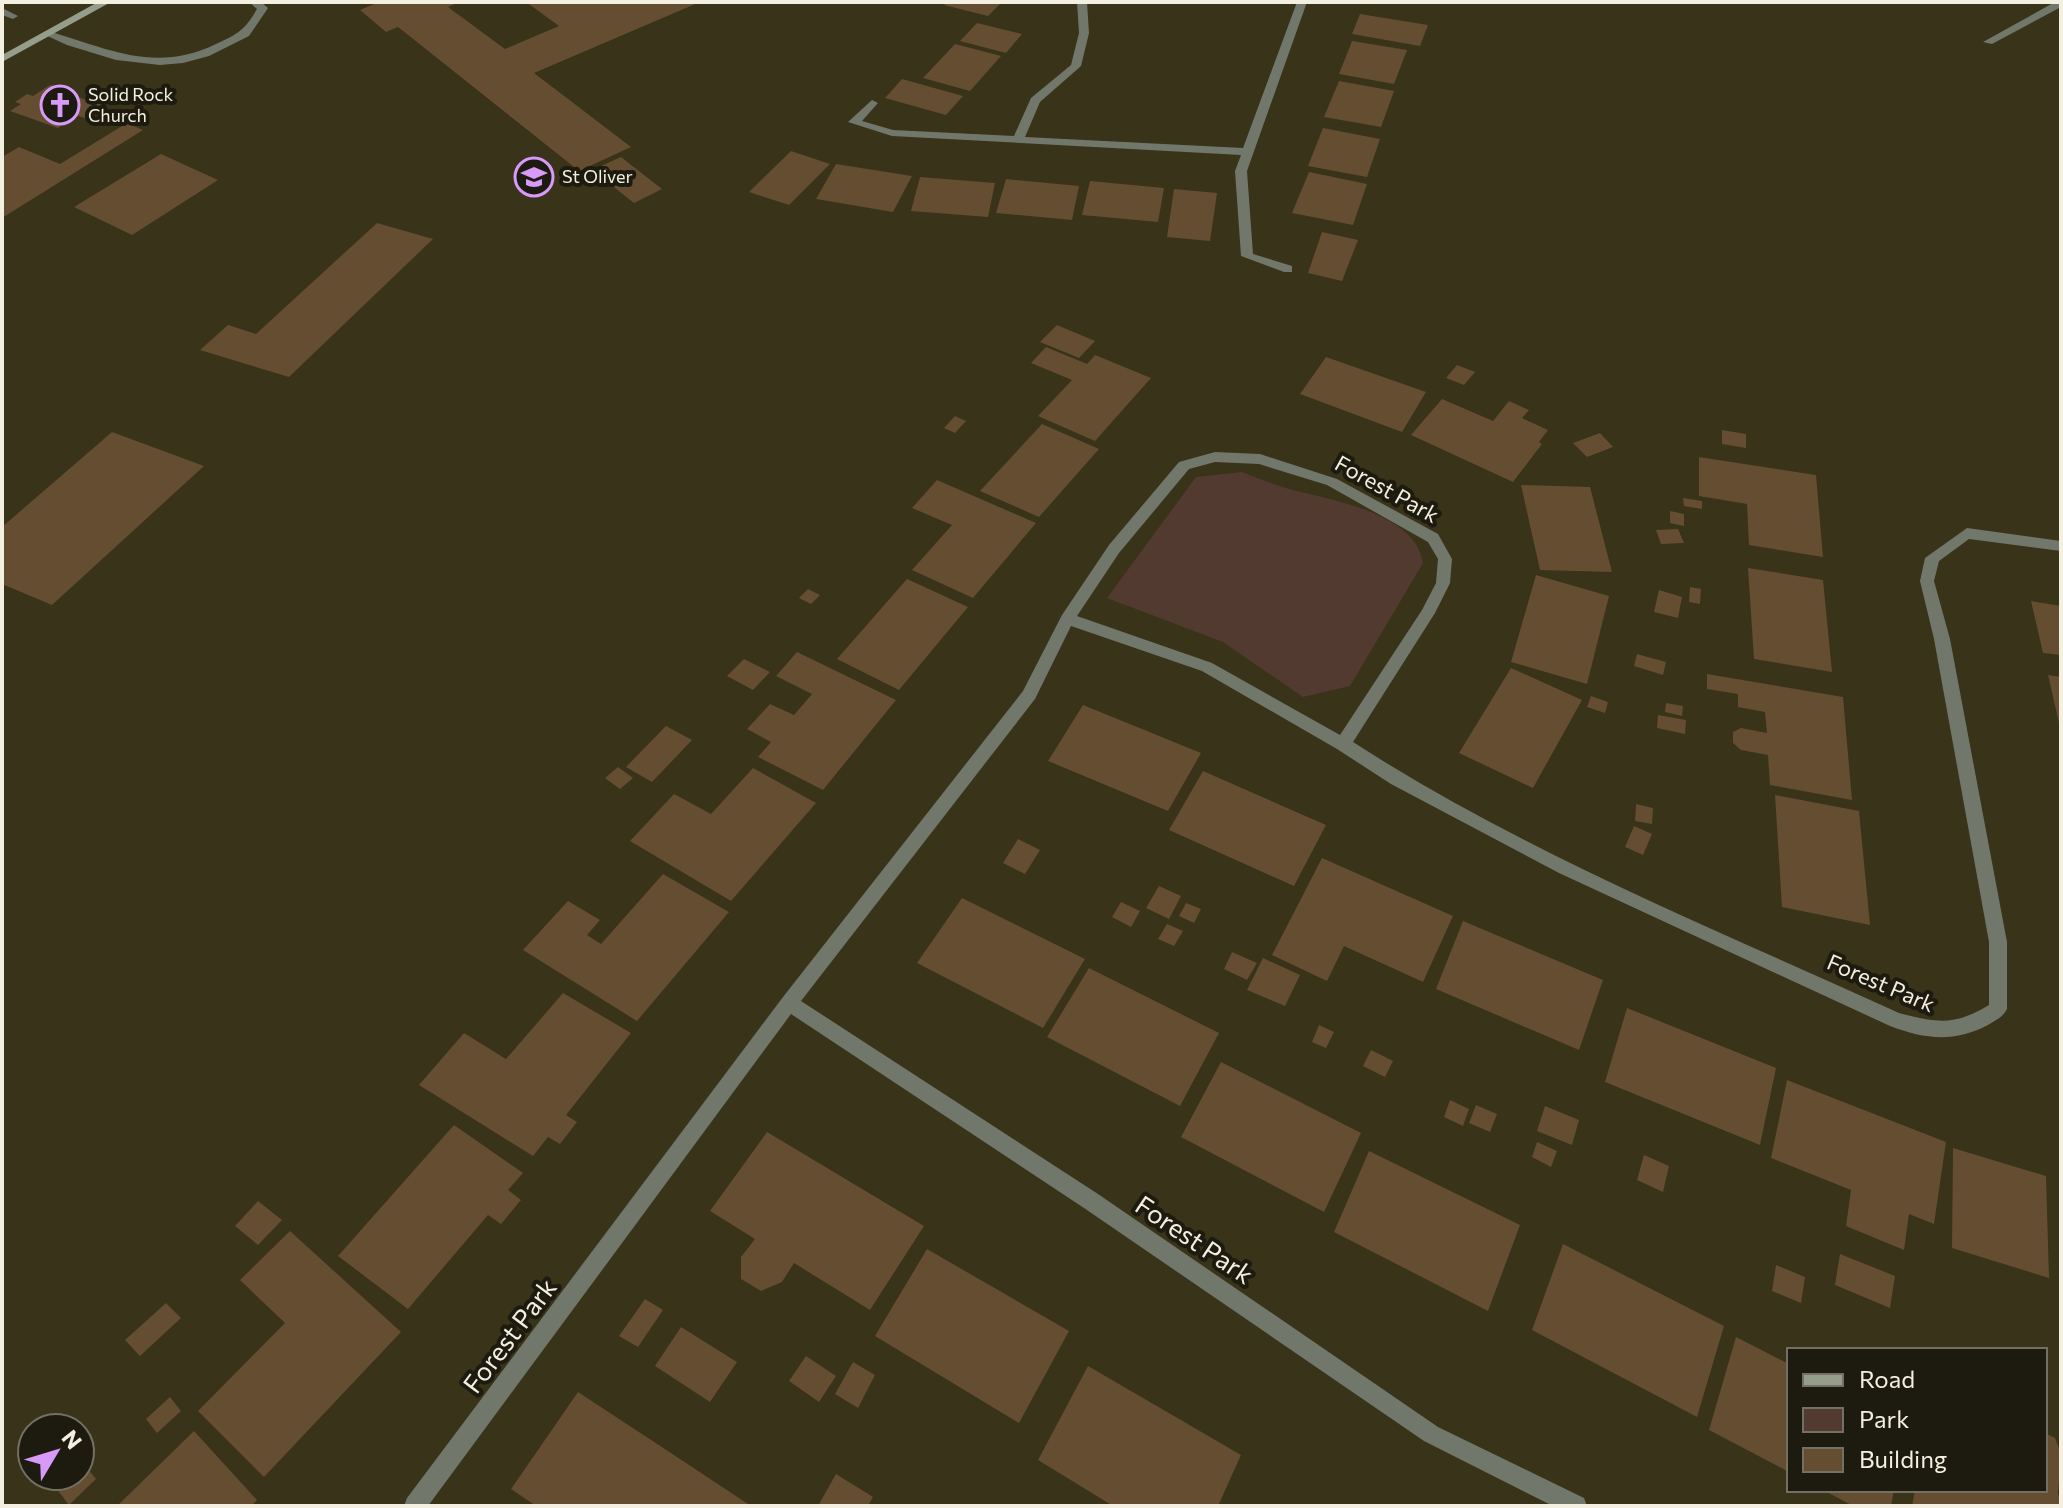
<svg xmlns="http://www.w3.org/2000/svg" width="2063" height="1508" font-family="Commissioner,sans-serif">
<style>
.green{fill:#533a30}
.building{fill:#654d31}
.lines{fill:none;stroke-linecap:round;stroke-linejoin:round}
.lane{fill:#72776b;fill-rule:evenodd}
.street{fill:#72776b;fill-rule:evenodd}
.secondary{fill:#959d8b;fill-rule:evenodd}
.labels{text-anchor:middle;stroke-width:8;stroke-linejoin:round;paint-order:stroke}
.far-poi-label{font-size:18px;fill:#f3f0e1;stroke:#1d1b0f;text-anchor:start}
.street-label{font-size:22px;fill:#f3f0e1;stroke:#1d1b0f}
.near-street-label{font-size:26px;fill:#f3f0e1;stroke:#1d1b0f}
</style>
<rect width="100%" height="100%" fill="#383319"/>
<path class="green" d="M1242 472C1257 478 1273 484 1289 489 1330 500 1415 512 1423 563L1350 686 1303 697 1223 642 1107 598 1196 477Z"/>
<path class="building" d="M379 2H459L448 7 505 49 559 26 526 2H700L534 73 631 147 579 171 398 27 386 32 360 10Z
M947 2H1002L988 16 944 5Z
M1360 14 1428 25 1420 46 1352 34Z
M977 23 1022 34 1006 53 960 41Z
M1352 41 1407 50 1394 84 1339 74Z
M955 44 1001 56 970 91 923 78Z
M902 79 963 96 946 115 885 98Z
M1339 81 1394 91 1381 127 1324 117Z
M50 85 71 92 69 94 105 106 87 119 76 115 58 128 10 111 21 104 15 102 27 94 33 96Z
M127 123 143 130 2 218V157L19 147 60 164Z
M1323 128 1380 139 1367 177 1308 166Z
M791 151 830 164 789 205 749 192Z
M161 154 218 180 132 235 74 207Z
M621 157 662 189 634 203 592 170Z
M836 164 912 176 893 212 816 199Z
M1309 172 1367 184 1353 225 1292 213Z
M920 177 995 183 988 217 911 211Z
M1006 179 1079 186 1072 220 996 213Z
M1090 181 1164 188 1158 222 1082 215Z
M1174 189 1217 193 1210 241 1167 237Z
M377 223 433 239 289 377 200 350 228 325 256 334Z
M1322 232 1358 240 1342 281 1308 273Z
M1057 325 1095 341 1079 358 1040 342Z
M1046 347 1087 364 1095 355 1151 378 1095 441 1038 416 1072 380 1031 363Z
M1326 357 1426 392 1402 432 1300 394Z
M1457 365 1475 372 1464 385 1446 378Z
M1442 399 1493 421 1509 401 1529 410 1522 418 1548 430 1539 442 1542 444 1513 482 1411 435Z
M955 416 966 421 955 433 944 428Z
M1042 424 1099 449 1039 517 980 491Z
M1722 430 1746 434V448L1722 444Z
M112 432 204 466 52 605 2 584V527Z
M1600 433 1613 447 1587 457 1573 443Z
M1699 457 1816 475 1823 557 1749 545 1747 504 1699 496Z
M937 480 1036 523 973 598 912 570 952 525 912 508Z
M1521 485 1590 487 1612 572 1540 570Z
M1683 498 1702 501V509L1684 506Z
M1670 511 1684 514V526L1670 523Z
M1678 529 1684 543 1661 544 1656 530Z
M1748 568 1823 580 1832 672 1754 659Z
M1536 575 1609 596 1587 684 1511 662Z
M907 579 968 607 899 690 837 659Z
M1690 587 1701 589 1700 604 1689 602Z
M808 589 820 595 811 604 799 598Z
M1659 590 1682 597 1678 618 1654 612Z
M2031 601 2061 606V655L2043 653Z
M797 652 896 700 823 790 758 757 771 742 747 729 770 704 794 715 812 694 776 676Z
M1637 654 1666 662 1663 675 1634 666Z
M744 659 770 672 753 690 727 676Z
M1511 668 1582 700 1533 788 1459 753Z
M1707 674 1843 697 1852 800 1770 785 1768 755 1741 750 1733 743V732L1741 728 1767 733 1765 712 1738 707V694L1707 689Z
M2048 675 2061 677V726L2060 727Z
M1591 696 1608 702 1605 713 1587 707Z
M1666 703 1683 706 1682 716 1665 712Z
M1083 705 1201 753 1168 811 1048 761Z
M1658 715 1686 720 1685 734 1657 728Z
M666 726 692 740 652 782 626 767Z
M618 767 633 778 620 789 605 778Z
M753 768 816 803 731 901 630 841 674 794 711 814Z
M1203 771 1326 825 1294 886 1169 830Z
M1775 795 1859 811 1870 925 1782 907Z
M1636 804 1653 808 1652 824 1635 821Z
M1634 826 1652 834 1643 855 1625 847Z
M1018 839 1040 850 1025 874 1003 863Z
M1322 858 1453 916 1423 982 1344 946 1327 981 1272 955Z
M663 874 729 912 637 1021 523 950 568 901 600 920 587 935 601 944Z
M1159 886 1181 896 1169 919 1146 908Z
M962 898 1085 959 1043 1028 917 963Z
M1121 902 1140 911 1131 927 1112 917Z
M1186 903 1201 909 1194 923 1179 916Z
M1463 921 1603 980 1579 1050 1436 989Z
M1167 924 1183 931 1174 946 1158 939Z
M1232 952 1257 963 1247 980 1224 969Z
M1263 958 1300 975 1285 1006 1247 990Z
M1089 968 1219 1033 1180 1106 1047 1037Z
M563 993 631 1033 566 1115 577 1122 560 1144 548 1137 533 1156 419 1085 464 1033 506 1059Z
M1627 1008 1776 1068 1760 1145 1605 1082Z
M1319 1025 1334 1032 1326 1048 1312 1042Z
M1371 1050 1393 1061 1385 1077 1363 1066Z
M1221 1062 1361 1133 1324 1212 1181 1137Z
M1787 1080 1946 1142 1934 1224 1909 1214 1904 1250 1846 1226 1851 1190 1771 1158Z
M1450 1100 1469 1109 1463 1126 1444 1117Z
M1476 1105 1497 1114 1490 1132 1469 1123Z
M1545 1106 1579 1120 1572 1145 1537 1131Z
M454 1125 523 1173 508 1190 521 1200 501 1224 488 1215 408 1309 338 1256Z
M767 1132 924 1226 870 1310 794 1263 782 1282 761 1291 741 1279V1257L755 1239 710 1211Z
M1537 1142 1557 1151 1551 1167 1532 1157Z
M1953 1148 2046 1176 2049 1278 1952 1248Z
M1369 1151 1520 1225 1488 1311 1334 1232Z
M1644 1155 1669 1166 1663 1192 1637 1180Z
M258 1201 282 1220 258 1245 235 1226Z
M290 1231 401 1332 264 1477 198 1411 285 1323 240 1280Z
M1563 1244 1724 1326 1697 1417 1532 1330Z
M927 1249 1069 1331 1019 1423 875 1336Z
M1840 1254 1895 1276 1890 1308 1835 1285Z
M1776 1265 1805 1277 1801 1303 1772 1291Z
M645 1299 663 1310 638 1347 619 1336Z
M166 1303 181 1318 140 1356 125 1340Z
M681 1327 737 1362 710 1402 655 1366Z
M1736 1337 1789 1364V1472L1709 1430Z
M806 1356 836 1376 819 1402 789 1381Z
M853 1362 875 1375 858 1408 835 1394Z
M1088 1366 1241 1455 1218 1506H1113L1038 1460Z
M578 1392 680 1459 751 1506H536L511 1489Z
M170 1397 181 1411 157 1433 146 1419Z
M194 1431 257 1500 251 1506H117Z
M2045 1433 2055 1438 2061 1453 2058 1493 2061 1506H1912L1915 1490H2045Z
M83 1463 96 1479 69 1505 56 1488 69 1476H80Z
M836 1474 873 1497 868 1506H818Z
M1823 1490H1894L1891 1506H1853Z"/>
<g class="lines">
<path class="lane" d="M249 2H261L268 8 249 36 209 56 183 63 160 65 116 60 67 45 43 34 48 31C107 48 155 74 216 44 238 34 245 30 257 9Z"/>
<path class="street" d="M1077 2H1087L1089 33 1081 66 1040 102 1025 137 1243 148 1297 2H1307L1247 171 1253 254 1292 266V272H1284L1241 256 1235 171 1241 155 892 136 848 122 872 100 878 103 862 121 893 130 1014 136 1031 98 1071 65 1079 33Z
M2055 2H2061V7L1992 44 1983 42Z
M2 8 18 16 13 19 2 15Z
M1215 452 1260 454 1337 479 1438 534 1452 559 1450 583 1435 613 1353 742C1523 852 1715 929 1899 1013 1938 1023 1954 1026 1989 1005V942L1934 639 1920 581 1925 558 1967 528 2061 541V551L1969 539 1939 561 1934 581 1950 639 2007 942V1009C2003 1017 1996 1020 1988 1025 1954 1043 1924 1039 1890 1026L1559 873 1391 784 1337 749 1202 671 1071 626 1035 699 801 1001 1098 1194 1438 1427 1584 1498 1587 1506H1553L1424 1441 1084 1208 791 1014 428 1506H404L407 1498 783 997 1023 691 1062 615 1109 545 1179 462ZM1215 462 1259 464 1327 485 1428 542 1438 559 1436 583 1422 610 1340 735 1212 663 1077 616 1119 553 1189 469Z"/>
<path class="secondary" d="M98 2H111L2 62V55Z"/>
</g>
<defs>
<symbol id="church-ring" viewBox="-11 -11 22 22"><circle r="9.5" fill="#1d1b0f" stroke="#d89af8" stroke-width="1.5"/><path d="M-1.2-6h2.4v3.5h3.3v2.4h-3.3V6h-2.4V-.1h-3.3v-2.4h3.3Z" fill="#d89af8"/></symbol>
<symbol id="school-ring" viewBox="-11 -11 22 22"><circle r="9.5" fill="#1d1b0f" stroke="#d89af8" stroke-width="1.5"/><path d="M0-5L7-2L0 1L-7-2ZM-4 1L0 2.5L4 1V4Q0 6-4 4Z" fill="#d89af8"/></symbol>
</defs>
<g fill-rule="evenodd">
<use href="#church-ring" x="38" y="83" width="44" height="44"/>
<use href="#school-ring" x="512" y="155" width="44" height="44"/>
</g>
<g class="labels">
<g class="far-poi-label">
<text x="88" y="101">Solid Rock<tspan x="88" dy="21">Church</tspan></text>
<text x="562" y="183">St Oliver</text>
</g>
<g class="street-label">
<text transform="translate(1387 489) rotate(29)" y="8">Forest Park</text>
<text transform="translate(1881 983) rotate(23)" y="8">Forest Park</text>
</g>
<g class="near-street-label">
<text transform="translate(1194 1240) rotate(34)" y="9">Forest Park</text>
<text transform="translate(510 1336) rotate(-53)" y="9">Forest Park</text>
</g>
</g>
<rect width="2063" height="1508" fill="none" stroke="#f3f0e1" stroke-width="8"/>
<rect x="1787" y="1348" width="260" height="144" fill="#1d1b0f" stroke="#737063" stroke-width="2"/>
<rect x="1803" y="1374" width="40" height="12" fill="#959d8b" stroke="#737063" stroke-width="2"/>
<text x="1859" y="1388" font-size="24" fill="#f3f0e1">Road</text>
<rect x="1803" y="1408" width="40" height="24" fill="#533a30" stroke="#737063" stroke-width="2"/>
<text x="1859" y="1428" font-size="24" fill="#f3f0e1">Park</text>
<rect x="1803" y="1448" width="40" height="24" fill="#654d31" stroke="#737063" stroke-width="2"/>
<text x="1859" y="1468" font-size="24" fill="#f3f0e1">Building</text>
<g transform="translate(56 1452) rotate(52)"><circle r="38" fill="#1d1b0f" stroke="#737063" stroke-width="2"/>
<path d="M0-6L14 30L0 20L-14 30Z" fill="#d89af8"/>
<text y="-12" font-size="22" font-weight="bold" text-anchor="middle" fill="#f3f0e1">N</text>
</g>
</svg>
